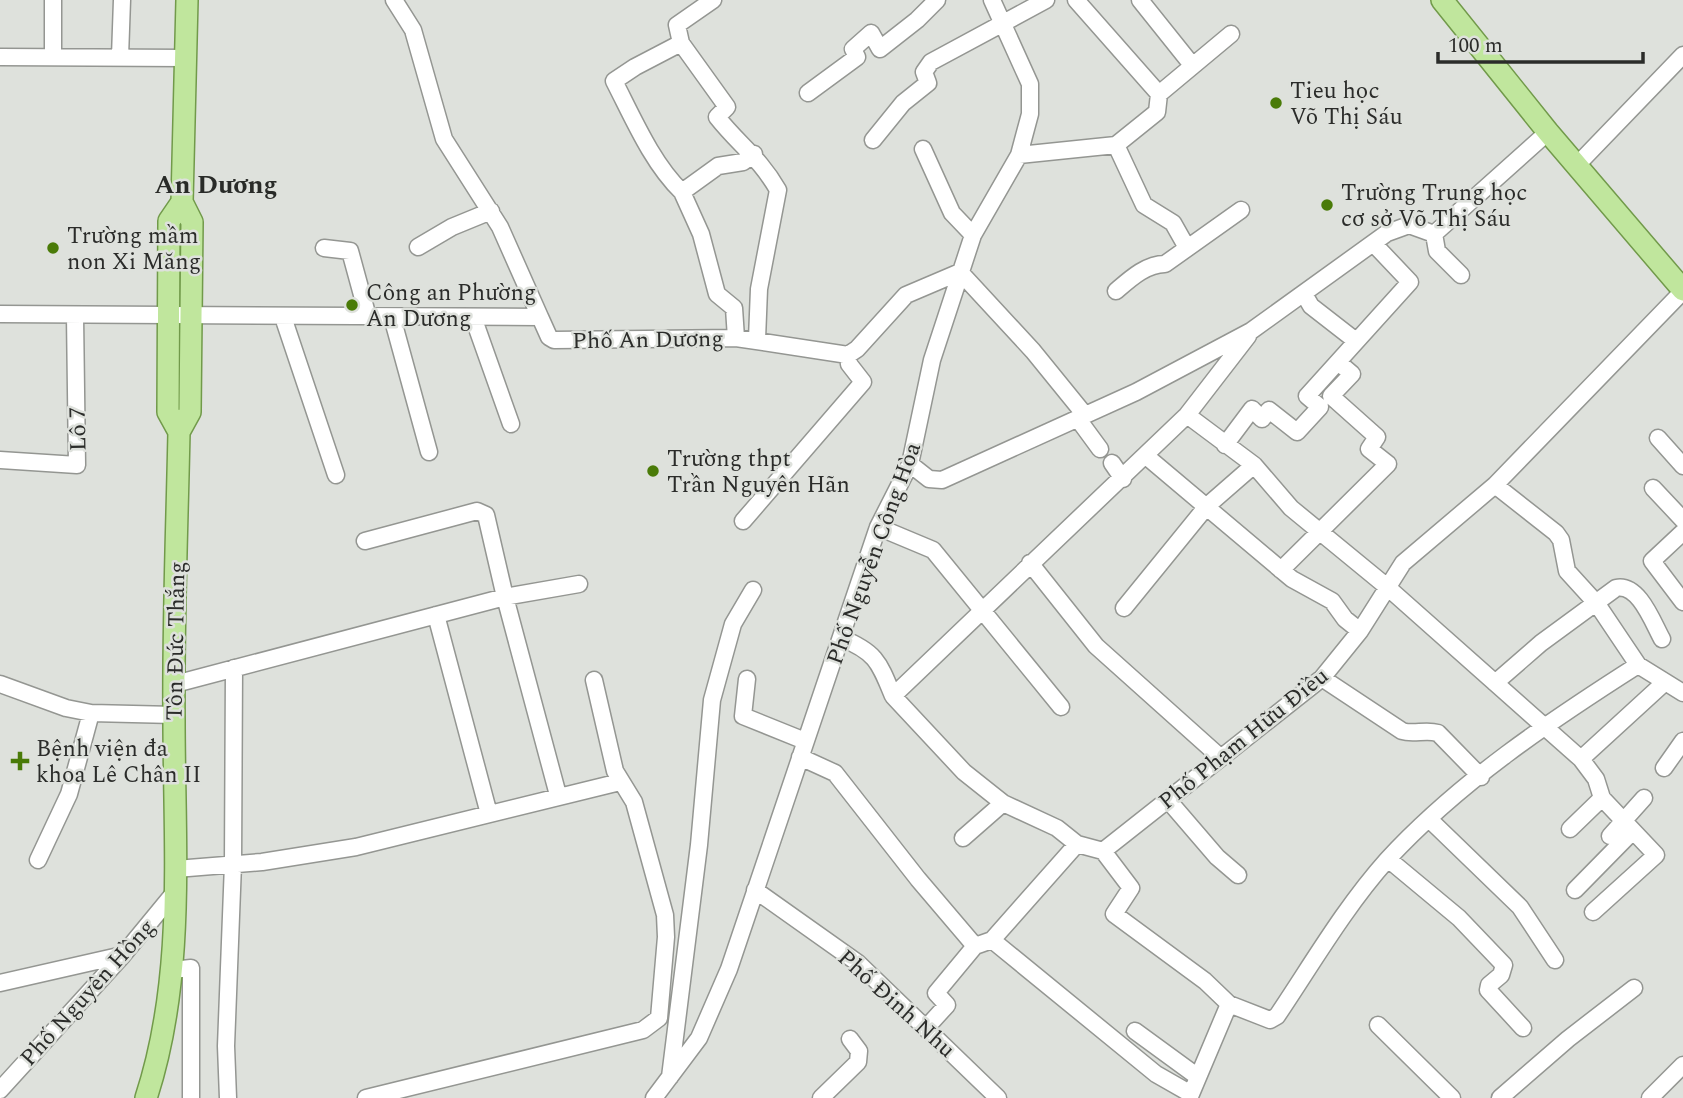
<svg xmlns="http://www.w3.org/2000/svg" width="1683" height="1098" font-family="Spectral,serif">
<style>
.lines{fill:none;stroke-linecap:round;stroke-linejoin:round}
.minor-casing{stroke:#949692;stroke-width:19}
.major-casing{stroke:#719a4a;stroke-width:24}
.minor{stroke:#fff;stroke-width:16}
.major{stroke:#c0e69d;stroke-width:21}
.poi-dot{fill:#4a7b08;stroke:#dee1dc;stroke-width:2.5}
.labels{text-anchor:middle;stroke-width:5;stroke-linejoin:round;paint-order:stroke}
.poi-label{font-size:23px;fill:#2b2c2a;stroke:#dee1dc;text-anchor:start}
.street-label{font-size:23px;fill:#2b2c2a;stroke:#dee1dc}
.quarter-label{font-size:26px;font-weight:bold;fill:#292b28;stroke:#dee1dc}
</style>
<rect width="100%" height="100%" fill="#dee1dc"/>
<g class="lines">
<defs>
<path id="minor" d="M394 0 413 30 444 139 500 227 540 317
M713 0 677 25 681 43 727 107 717 117C740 146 759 157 778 190L759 289 757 339
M1076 0 1159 94
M1140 0 1192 65
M681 43 635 67 614 81C633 118 652 163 682 192L718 166 743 162 754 154
M0 57 186 58
M53 57V0
M120 57 122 0
M808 93 857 57 853 49 871 33 880 49 917 20 937 0
M873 140 903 103 928 83 924 72 931 62 1046 0
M1116 145 1157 112 1159 94 1231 34
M923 149 952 213 973 235
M1019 155 1116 145 1144 205 1173 223 1186 246
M1578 164 1683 55
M682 192 701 234 717 294 734 308 736 338
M1434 234 1437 251 1461 275
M418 247 452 227 491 211
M324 248 350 251 368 317
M1116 291C1130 279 1146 264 1165 264L1241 210
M1304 294 1311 306 1356 341
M0 314 540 317 549 337 554 340 736 338 848 355 857 349 906 295 960 272 1033 351 1085 415
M283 317 336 475
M392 317 429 452
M473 317 511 424
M1187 415 1254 465 1291 508 1386 586 1581 759 1596 779 1602 798 1656 855 1593 912
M1078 419 1100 449
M1658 438 1683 466
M1225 445 1252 409 1262 419 1269 410 1297 432 1320 407 1307 396 1410 282 1373 243
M1146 456 1292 579 1332 601 1345 619 1360 631
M0 460 77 465 75 316
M1112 463 1123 479
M910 464 929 479 942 480 1136 392 1251 331 1387 233 1409 225 1434 234 1548 132
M1495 485 1556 533 1561 540 1567 571 1597 604 1638 665 1683 693
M1653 488 1683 520
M743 521 863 382 849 364 848 355
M878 527 933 550 1061 707
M1683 532 1652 561 1683 602
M365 541 477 511 486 515 505 597 558 795
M1030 563 1096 646 1220 757
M1281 570 1388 464 1369 449 1377 437 1331 396 1352 374 1338 362
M1124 608 1207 506 1254 465
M436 615 489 814
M841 638C876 652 879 662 893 696L1187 415 1248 336
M1322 678 1402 731C1414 735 1425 729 1438 733L1481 777
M747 679 743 716 805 741
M1495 683 1541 643 1616 588C1639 583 1653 623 1662 639
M0 684 66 708 91 713 174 715
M175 684 505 597 579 584
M893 696 964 772 1003 803 1057 828 1077 844 1103 851 1322 678 1360 631 1403 563 1495 485 1683 291
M800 757 835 773 918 879 975 946 992 940 1156 1074 1191 1094 1229 1004
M1581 759 1664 683
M1664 768 1683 741
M1168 800 1217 857 1238 875
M1429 819 1520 907 1555 960
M1570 829 1602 798
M1610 836 1644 798
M963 838 1003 803
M1103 851 1131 888 1114 914 1205 981 1229 1004 1270 1020 1277 1016C1312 964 1345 907 1387 860 1459 782 1550 721 1638 665
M1388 859 1459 918 1504 965 1501 975 1489 985 1488 990 1523 1028
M38 860 69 794 91 713
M176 869 262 862 356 847 620 782
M755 890 858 963 998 1098
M1575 890 1632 832
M992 940 1077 844
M172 970 191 968V1098
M0 983 123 955
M1378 1025 1452 1098
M926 1028 947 1005 936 993 975 946
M1135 1031 1198 1077
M670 1077 699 845 712 700 733 624 753 590
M0 1090 123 955 174 893
M228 1098 226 1046 233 864 234 668
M366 1098 643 1030 659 1018 666 937 665 915 634 802 615 771 594 680
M654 1098 699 1038 729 969 878 527 910 464 932 360 973 235 1019 155 1030 114V84L992 0
M821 1098 858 1062 859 1051 850 1039
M1500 1098 1568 1039 1634 988
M1650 1098 1683 1065"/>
<path id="major" d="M1442 0 1548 132 1683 290
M179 432 168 412 169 221 182 202
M146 1098C186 976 174 845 174 719 173 624 177 528 179 432L190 412 192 222 182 202 187 0"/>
</defs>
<use href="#minor" class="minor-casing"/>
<use href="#major" class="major-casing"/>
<use href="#minor" class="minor"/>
<use href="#major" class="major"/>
</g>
<g class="poi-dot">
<circle cx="1276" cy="103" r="7"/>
<circle cx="1327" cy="205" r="7"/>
<circle cx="53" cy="248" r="7"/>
<circle cx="352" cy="305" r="7"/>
<circle cx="653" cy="471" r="7"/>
<path d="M16.5 750.5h7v7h7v7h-7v7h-7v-7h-7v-7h7z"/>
</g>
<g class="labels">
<g class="poi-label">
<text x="1290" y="98">Tieu học<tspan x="1290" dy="26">Võ Thị Sáu</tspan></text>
<text x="1341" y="200">Trường Trung học<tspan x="1341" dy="26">cơ sở Võ Thị Sáu</tspan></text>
<text x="67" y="243">Trường mầm<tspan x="67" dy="26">non Xi Măng</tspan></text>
<text x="366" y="300">Công an Phường<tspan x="366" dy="26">An Dương</tspan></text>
<text x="667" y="466">Trường thpt<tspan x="667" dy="26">Trần Nguyên Hãn</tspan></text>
<text x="36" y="756">Bệnh viện đa<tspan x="36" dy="26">khoa Lê Chân II</tspan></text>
</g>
<g class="street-label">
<text transform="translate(648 339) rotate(-1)" y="8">Phố An Dương</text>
<text transform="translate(77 429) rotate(-91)" y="8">Lô 7</text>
<text transform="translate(873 553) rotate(-70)" y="8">Phố Nguyễn Công Hòa</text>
<text transform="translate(175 641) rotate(-89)" y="8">Tôn Đức Thắng</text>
<text transform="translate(1243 738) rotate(-39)" y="8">Phố Phạm Hữu Điều</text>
<text transform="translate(87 992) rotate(-48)" y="8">Phố Nguyên Hồng</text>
<text transform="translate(897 1003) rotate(42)" y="8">Phố Đinh Nhu</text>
</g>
<g class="quarter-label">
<text x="216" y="193">An Dương</text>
</g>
</g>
<path d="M1438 52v10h205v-10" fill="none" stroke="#2b2c2a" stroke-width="3.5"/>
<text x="1448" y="52" font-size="21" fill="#2b2c2a" stroke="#dee1dc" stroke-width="5" paint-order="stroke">100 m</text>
</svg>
